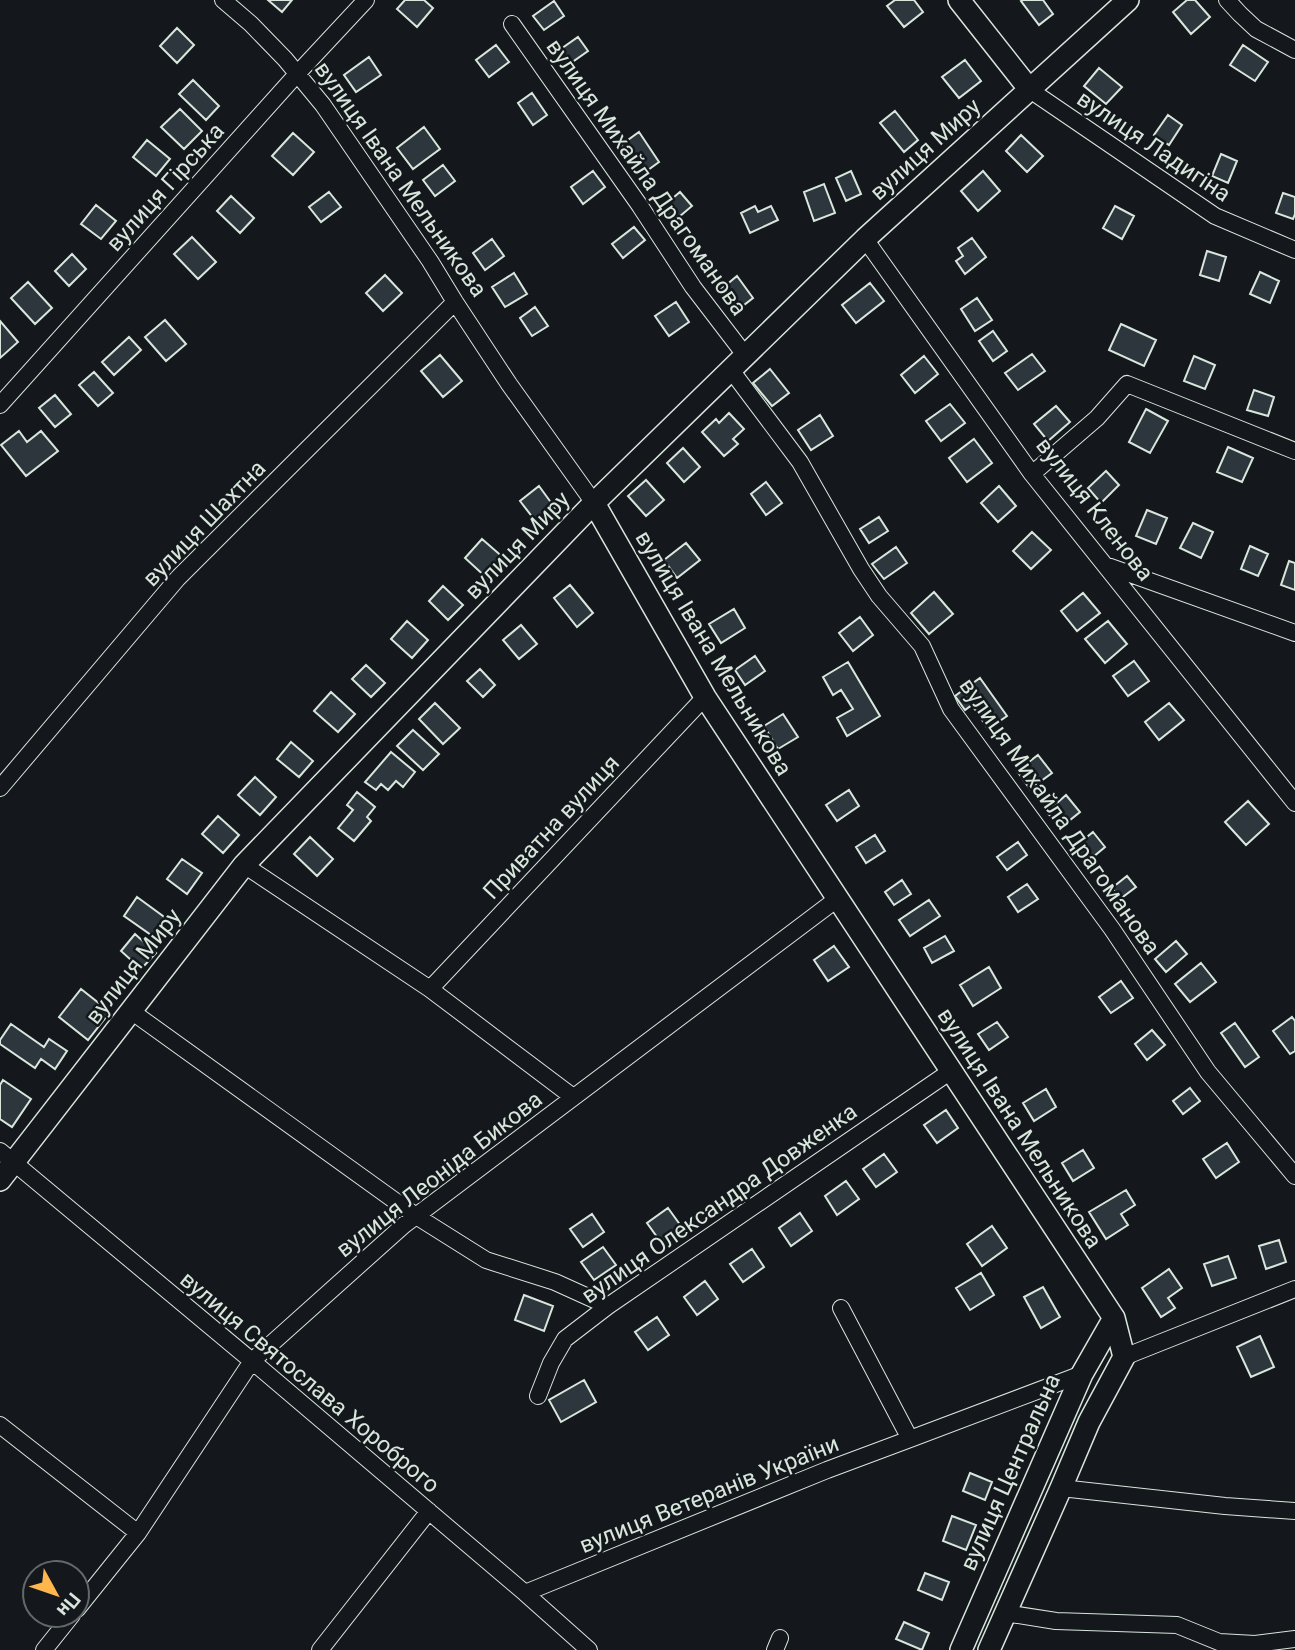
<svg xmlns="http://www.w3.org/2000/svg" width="1295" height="1650" font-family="Roboto,sans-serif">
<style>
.building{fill:#2c363c;stroke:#d8e6dc;stroke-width:2}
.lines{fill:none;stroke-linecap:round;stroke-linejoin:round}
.minor-casing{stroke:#d8e6dc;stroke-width:18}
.tertiary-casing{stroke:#d8e6dc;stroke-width:24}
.minor{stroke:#14181c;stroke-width:16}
.tertiary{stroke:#14181c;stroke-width:21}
.labels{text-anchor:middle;stroke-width:5;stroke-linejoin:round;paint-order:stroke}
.street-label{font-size:23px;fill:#d8e6dc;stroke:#14181c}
</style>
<rect width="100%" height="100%" fill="#14181c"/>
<path class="building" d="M268 0H292L282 12Z
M405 0H424L433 8 417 27 397 9Z
M895 0H914L923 12 904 27 887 6Z
M1023 0H1043L1053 14 1039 25 1021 1Z
M1187 0H1195L1210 17 1191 34 1173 12Z
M554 1 564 16 544 30 533 16Z
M177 28 194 45 177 63 160 46Z
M578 37 588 51 568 65 558 51Z
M496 45 509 62 489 77 476 60Z
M1243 45 1268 62 1255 81 1230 65Z
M369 57 381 75 356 92 344 75Z
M965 60 981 81 959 98 942 77Z
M1099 68 1122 87 1106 104 1084 86Z
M193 80 219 106 206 120 179 94Z
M532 93 547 115 533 125 518 103Z
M180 109 202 131 184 149 161 127Z
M895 111 918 140 904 152 880 123Z
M1168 115 1182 125 1169 145 1154 135Z
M424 127 440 149 413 169 397 148Z
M639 132 659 162 641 175 621 145Z
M293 133 314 152 293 175 272 156Z
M1021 135 1043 156 1027 172 1006 151Z
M147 140 170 159 156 176 133 157Z
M1221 154 1237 161 1228 183 1212 176Z
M443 165 455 181 435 196 423 180Z
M593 171 605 187 583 204 571 187Z
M851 171 861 194 846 201 836 178Z
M983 171 1000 191 978 211 961 191Z
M824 184 835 213 814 221 804 192Z
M329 192 341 207 321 222 309 207Z
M680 192 692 206 673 222 661 208Z
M1283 193 1295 197V214L1293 219 1276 213Z
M231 196 254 218 240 233 217 211Z
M96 205 116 221 101 239 81 224Z
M755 206 758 212 771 206 778 220 750 233 741 213Z
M1115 206 1134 216 1122 239 1103 228Z
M634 227 645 240 623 258 612 244Z
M192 237 216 262 198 279 174 254Z
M972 238 986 257 965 274 956 261 963 256 958 248Z
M492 239 504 256 485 270 473 253Z
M1207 251 1226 257 1219 281 1200 275Z
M72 254 86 269 69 286 55 271Z
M1260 272 1279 281 1270 303 1250 294Z
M514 273 527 294 505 307 492 287Z
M385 275 402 293 383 311 366 293Z
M737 276 753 298 735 312 719 291Z
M28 282 52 308 35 324 11 298Z
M870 283 884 301 856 323 842 305Z
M977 298 992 320 975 331 961 309Z
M676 302 689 322 669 336 655 316Z
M535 307 548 326 532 336 520 318Z
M165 320 186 344 166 361 145 337Z
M0 321 18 342 0 358Z
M1121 324 1156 340 1144 366 1109 350Z
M993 331 1007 351 993 361 979 341Z
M129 337 141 350 114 375 102 362Z
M1032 354 1045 371 1018 390 1005 373Z
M440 355 462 381 443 397 421 371Z
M924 356 938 374 915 393 901 375Z
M1194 356 1215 365 1205 389 1184 381Z
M770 369 789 393 772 406 753 383Z
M94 372 113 393 98 406 79 385Z
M1254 390 1274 397 1268 416 1247 410Z
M55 395 71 414 55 427 39 408Z
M950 404 965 423 941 441 926 421Z
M1056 406 1070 422 1048 441 1034 424Z
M1146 409 1168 421 1150 453 1129 442Z
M729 413 744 429 733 439 738 444 724 456 702 432 716 419 719 423Z
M820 415 833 436 811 450 798 430Z
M19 431 27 442 41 431 58 451 26 476 1 445Z
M974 439 992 463 967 482 949 458Z
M1228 447 1253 458 1242 482 1217 472Z
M683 448 700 467 684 482 667 463Z
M1106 471 1119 485 1101 503 1088 488Z
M646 480 664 500 646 516 628 496Z
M766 482 782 503 766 515 751 494Z
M539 486 555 508 537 523 520 501Z
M999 486 1016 506 998 522 981 503Z
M1147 510 1167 518 1156 544 1136 536Z
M879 517 888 531 869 543 860 529Z
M1193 523 1213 532 1201 558 1180 548Z
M1032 532 1051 550 1031 569 1013 551Z
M482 539 505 559 488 579 465 558Z
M686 543 700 560 677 578 664 560Z
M1250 546 1268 554 1258 576 1241 569Z
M896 547 907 563 884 579 872 564Z
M1289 561 1295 563V590L1281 585Z
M570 585 593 613 577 627 554 598Z
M443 586 463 605 448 620 429 601Z
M934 592 953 614 929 634 911 613Z
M1083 593 1100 613 1077 631 1061 611Z
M734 609 745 628 721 643 709 624Z
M860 617 873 635 853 651 839 633Z
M407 621 428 640 412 658 391 639Z
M1108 621 1127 644 1105 663 1085 639Z
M521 625 537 644 519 659 503 640Z
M755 656 765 671 745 685 735 670Z
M1134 661 1149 681 1128 696 1113 676Z
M848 662 880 716 847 736 837 718 853 709 841 690 833 695 823 677Z
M366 665 385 683 371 697 352 679Z
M480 669 495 685 483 697 467 681Z
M980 678 1007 716 988 729 972 705 965 710 955 696Z
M331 692 355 714 338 732 314 711Z
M435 703 460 728 443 744 419 719Z
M1169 703 1184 720 1159 740 1145 722Z
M783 714 798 737 778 749 764 726Z
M413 730 439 754 423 770 397 746Z
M291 742 313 761 299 777 277 759Z
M391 752 415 772 403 787 396 781 388 790 381 784 376 790 365 782Z
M1038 755 1052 773 1030 789 1017 771Z
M255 777 276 797 260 815 238 795Z
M849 790 859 806 837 821 826 805Z
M357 792 375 807 367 817 371 821 354 841 338 828 353 810 347 805Z
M1066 795 1080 812 1060 828 1047 812Z
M1248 801 1269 824 1246 845 1225 822Z
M218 816 239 835 223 853 202 834Z
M1093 832 1105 847 1087 862 1075 847Z
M875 835 885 851 866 863 856 847Z
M310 837 333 859 317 876 294 854Z
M1018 842 1027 855 1007 870 997 857Z
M182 859 202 873 187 894 167 879Z
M1127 876 1136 887 1120 899 1112 888Z
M902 880 911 894 894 905 885 892Z
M1027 884 1038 899 1018 912 1008 897Z
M137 897 167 919 154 937 124 916Z
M929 900 940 916 910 936 899 920Z
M135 934 156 953 141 969 121 951Z
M945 936 954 951 932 963 924 948Z
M1176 941 1187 954 1166 972 1155 959Z
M834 946 849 967 828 981 814 960Z
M1201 963 1216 982 1190 1002 1175 984Z
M989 967 1001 988 973 1006 960 985Z
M1121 981 1133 998 1111 1013 1099 997Z
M81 989 110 1012 88 1040 59 1017Z
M1292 1017 1295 1021V1051L1290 1054 1273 1031Z
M997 1022 1008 1037 989 1050 978 1034Z
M1235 1023 1259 1057 1245 1067 1221 1033Z
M11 1024 44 1047 49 1039 67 1051 55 1069 41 1059 35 1068 0 1044V1040Z
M1152 1030 1165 1045 1147 1060 1135 1044Z
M3 1080 31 1099 12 1127 0 1119V1085Z
M1190 1088 1200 1101 1183 1114 1173 1101Z
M1046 1089 1056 1107 1034 1121 1023 1103Z
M946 1110 958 1128 937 1143 924 1125Z
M1227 1143 1239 1162 1216 1178 1203 1159Z
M1083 1150 1094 1168 1073 1181 1062 1163Z
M884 1154 897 1172 876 1187 863 1169Z
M846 1181 859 1199 837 1215 825 1196Z
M1126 1190 1135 1205 1121 1214 1128 1225 1106 1239 1089 1212Z
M668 1208 681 1226 660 1241 647 1223Z
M800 1213 812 1231 791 1246 779 1228Z
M592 1214 604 1232 583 1247 570 1229Z
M992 1226 1007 1248 982 1266 967 1244Z
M1279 1240 1286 1262 1266 1269 1259 1246Z
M603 1247 616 1265 594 1280 581 1262Z
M752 1249 764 1267 743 1282 730 1264Z
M1228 1256 1236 1278 1212 1286 1204 1264Z
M1169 1269 1182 1288 1168 1298 1175 1308 1161 1317 1142 1288Z
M981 1273 994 1295 970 1310 956 1288Z
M705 1281 718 1299 697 1315 684 1297Z
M1043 1287 1060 1317 1041 1328 1024 1297Z
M524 1295 553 1306 544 1331 515 1320Z
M657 1317 669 1335 648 1350 635 1332Z
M1260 1336 1274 1367 1251 1377 1237 1347Z
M584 1380 596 1402 561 1422 549 1400Z
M970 1473 992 1482 985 1500 963 1491Z
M952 1516 976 1525 966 1550 943 1541Z
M925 1573 949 1582 942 1600 918 1590Z
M904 1622 929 1633 922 1650 896 1639Z"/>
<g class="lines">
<defs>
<path id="minor" d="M223 0 251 24 285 59 323 105 430 261 455 302 509 384 594 503
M1227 0 1240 14 1256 29 1295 50
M512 24 640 206 693 287 745 355
M1030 90 1215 216 1295 250
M865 239 1032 474 1295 803
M731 370 800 462 861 569 879 596 922 646 951 709 1112 929 1208 1072 1295 1176
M0 405 297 74 366 0
M1032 474 1097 418 1127 384 1295 451
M1105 565 1295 633
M0 788 178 578 455 302
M244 865 430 989 573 1097
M430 989 705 697
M131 1011 416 1216 486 1260 555 1282 608 1306
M0 1151 252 1361 525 1593 589 1650
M841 1308 910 1439 1082 1374
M1124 1357 1295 1289
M538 1396 551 1363 565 1339 608 1306 951 1071
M0 1425 138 1533
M1061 1488 1225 1506 1295 1511
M525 1593 827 1470 910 1439
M77 1609 138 1533 252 1361 404 1225 837 899
M1005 1613 1056 1621 1177 1625 1219 1642 1255 1644 1295 1639
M44 1650 72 1615
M320 1650 429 1511
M775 1650 780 1638"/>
<path id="tertiary" d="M959 0 1030 90
M594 503 705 697 1114 1318 1124 1357
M0 1180 244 865 594 503 865 239 1128 0
M961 1650 1082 1374 1114 1318
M989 1650 1061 1488 1089 1422 1124 1357"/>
</defs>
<use href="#minor" class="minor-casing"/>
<use href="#tertiary" class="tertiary-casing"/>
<use href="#minor" class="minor"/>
<use href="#tertiary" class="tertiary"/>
</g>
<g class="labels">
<g class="street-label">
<text transform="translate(1154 146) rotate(34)" y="8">вулиця Ладигіна</text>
<text transform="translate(925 149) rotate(-42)" y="8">вулиця Миру</text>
<text transform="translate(647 177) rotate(55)" y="8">вулиця Михайла Драгоманова</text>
<text transform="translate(401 179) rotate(55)" y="8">вулиця Івана Мельникова</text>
<text transform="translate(165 187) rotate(-48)" y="8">вулиця Гірська</text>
<text transform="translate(1095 509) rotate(52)" y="8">вулиця Кленова</text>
<text transform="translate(204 523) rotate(-46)" y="8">вулиця Шахтна</text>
<text transform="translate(517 545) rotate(-46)" y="8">вулиця Миру</text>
<text transform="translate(714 653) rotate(59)" y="8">вулиця Івана Мельникова</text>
<text transform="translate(1060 816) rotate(55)" y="8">вулиця Михайла Драгоманова</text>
<text transform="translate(551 827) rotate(-47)" y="8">Приватна вулиця</text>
<text transform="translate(133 966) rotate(-52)" y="8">вулиця Миру</text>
<text transform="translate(1020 1128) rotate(57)" y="8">вулиця Івана Мельникова</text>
<text transform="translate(439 1174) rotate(-38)" y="8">вулиця Леоніда Бикова</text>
<text transform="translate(719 1203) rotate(-35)" y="8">вулиця Олександра Довженка</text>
<text transform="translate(310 1382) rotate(40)" y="8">вулиця Святослава Хороброго</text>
<text transform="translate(1010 1472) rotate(-66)" y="8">вулиця Центральна</text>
<text transform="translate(709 1494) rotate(-22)" y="8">вулиця Ветеранів України</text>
</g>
</g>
<g transform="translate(56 1594) rotate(130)"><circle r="33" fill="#14181c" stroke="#626a69" stroke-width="2"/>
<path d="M0-5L12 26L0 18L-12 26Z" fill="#ffb74d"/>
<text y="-10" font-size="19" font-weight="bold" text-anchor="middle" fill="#d8e6dc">Пн</text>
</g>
</svg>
